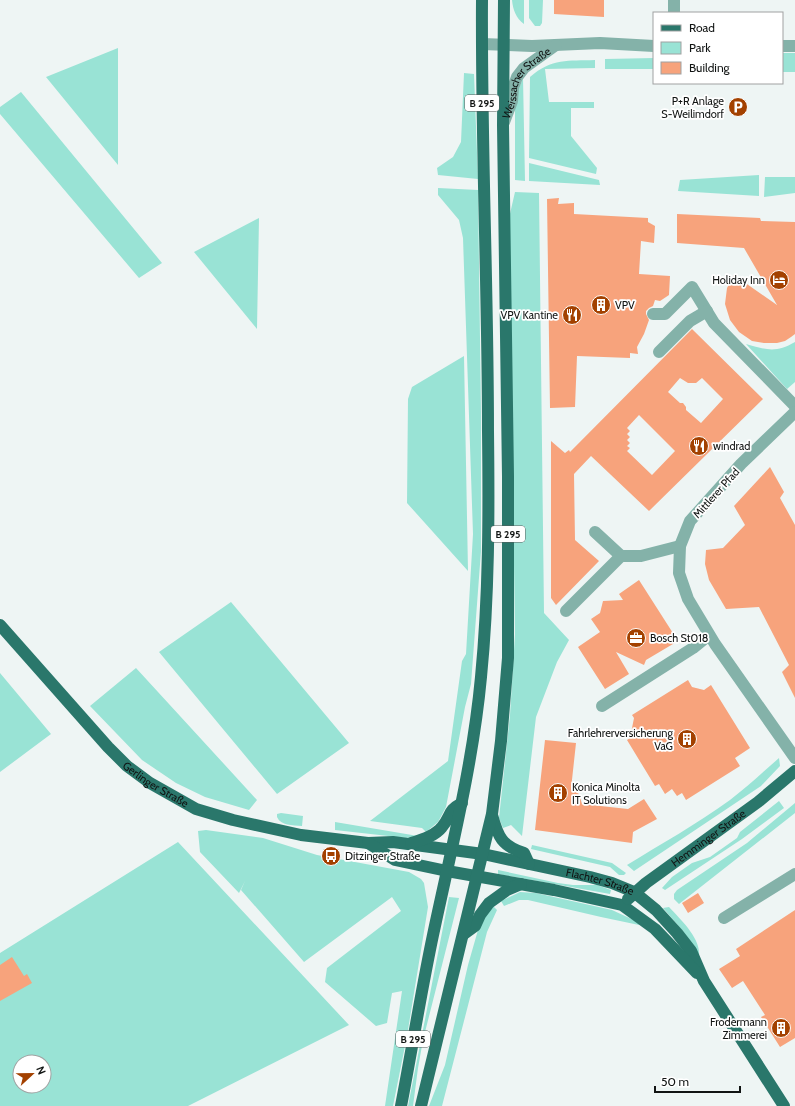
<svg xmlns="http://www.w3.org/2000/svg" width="795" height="1106" font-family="Cabin,sans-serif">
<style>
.green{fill:#99e3d5;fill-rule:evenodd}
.building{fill:#f7a37c;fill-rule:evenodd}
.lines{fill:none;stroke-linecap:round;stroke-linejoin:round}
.minor{stroke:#84b2a9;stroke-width:12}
.major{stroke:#2a776b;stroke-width:12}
.labels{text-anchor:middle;stroke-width:3.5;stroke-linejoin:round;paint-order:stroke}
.shield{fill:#fff;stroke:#585a5a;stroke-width:1}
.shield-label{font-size:10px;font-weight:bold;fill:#111413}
.street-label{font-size:11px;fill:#111413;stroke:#fff}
.poi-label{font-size:11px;fill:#111413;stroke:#fff;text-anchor:end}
</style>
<rect width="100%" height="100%" fill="#eef5f4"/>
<path class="green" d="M512 0H524V24C516 18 513 10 512 0Z
M529 0H543L542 23 540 26H535L529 18Z
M118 48V165L46 77Z
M782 53H795V72H782Z
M654 58V69H605V59Z
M595 60V68L545 69 549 102H594V108H571V136L597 168 596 174 529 158 530 77C552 58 568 61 595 60Z
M464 73 474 74 478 179 438 175 437 168 453 157 461 142Z
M523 78 525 181 515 180V99Z
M21 92 162 263 139 278 0 114V107Z
M529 163 599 180 600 185 529 181Z
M759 175V196L678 191 680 180Z
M765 177H795V193L764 197Z
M438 188 478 190 481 412V551L471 684 465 707 446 807 438 822 426 832 422 828 370 821 448 761 462 661 466 654 473 534 463 238 459 220 438 195Z
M515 192 539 193 544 613 569 640 557 662 536 717 522 836 511 825 503 828 499 818 510 715 515 634 509 218Z
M259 218 257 329 194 252Z
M795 342V382L787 389 746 344C767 350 776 353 795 342Z
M464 356 468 571 407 503 408 399 412 387Z
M231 602 349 743 277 794 159 652Z
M136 668 257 800 249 810 205 797 176 783 142 760 90 706Z
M0 673 51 734 0 772Z
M779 758 780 766 761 786 634 871 627 865C661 844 697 824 730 800 747 787 763 772 779 758Z
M779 801 784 808 742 839 665 890 662 888 672 877 692 863 710 857 737 838 740 832Z
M795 803V813L679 904 674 899V894L677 890 747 843Z
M281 813 303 816 302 826C292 825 281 826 277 817V814Z
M335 822 418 836 406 838 335 830Z
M206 830 263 838 317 855 409 872 421 879 424 883 428 907 407 1036 393 1106H385L402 991 392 993 387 1023 376 1026 325 982 327 968 401 911 392 897 304 962 241 890 245 881 239 893 200 852 198 831Z
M178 842 349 1025 188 1106H0V953ZM20 1062H44V1086H20Z
M532 845 612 863 626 873 624 875H619L610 867 531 849Z
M498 870 558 883 573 885H597L611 890 610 894 498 874Z
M520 892 536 893 612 910 638 922 639 925 601 917 528 900H519L504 906 501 901Z
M449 897 459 898 423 1040 418 1068 413 1106H408Z
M493 906 497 910 487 932 442 1106H429L445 1065 468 965 480 923Z
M669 907C680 919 701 938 699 956L682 930 663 908Z"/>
<path class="building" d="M554 0H604V17L554 14Z
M559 198 558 204 574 203V214L648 218V222L655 226 654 243 641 241 639 274 670 276 669 295 660 301 655 300 653 306 649 308 646 311V314L649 320 644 334 637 347 638 354 630 353V358L577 356 575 407 550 408 547 199Z
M677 214 760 218 761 221 795 222V334L791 337 785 341 777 343H764L752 341 739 332 730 320 725 304 727 288 734 275 777 305 744 248 677 243Z
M692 329 763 399 649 511 591 456 574 474 575 540 599 561 556 605 551 598V441L565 453 569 450 570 452ZM680 378 688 383H696L702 378 723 399 701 423 686 410V407L683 403H680L668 392ZM639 415 675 451 652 475 627 451 630 448 627 446 630 443 627 440 630 437 627 434 630 431 627 428Z
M770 467 784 492 780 498 795 525V698L782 672 789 665 759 607 726 609 709 580 705 564 706 550 723 548 745 525 734 506Z
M639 580 678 641 646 660 644 665 616 652 629 674 605 689 578 647 600 632 591 619 600 613 603 601 623 600 619 594Z
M688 680 692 687 704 690 711 685 750 748 735 758 740 766 686 800 682 793 677 796 672 789 665 794 659 784 655 786 627 740 630 738 634 718 632 715Z
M545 740 576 743 571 789 579 794 582 804 628 809 644 799 657 819 633 832 632 843 535 830Z
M698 893 704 903 688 913 682 903Z
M795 910V1038L780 1047 761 1017 765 1015 743 981 732 988 719 969 740 956 736 949Z
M12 957 24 976 27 974 32 983 0 1001V965Z"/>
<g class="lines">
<g class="minor">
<path d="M674 13V0"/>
<path d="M482 44 532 46 600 43 654 46"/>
<path d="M782 46H795"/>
<path id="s1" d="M504 122 512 101 513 88 517 77 524 68 556 45"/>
<path d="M653 314H665L692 287 714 323 795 406"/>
<path d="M659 352 690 321 707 311"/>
<path d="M795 412 741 464 690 521 680 546 679 573 688 599 715 644 795 758"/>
<path d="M595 532 621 556"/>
<path d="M566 611 621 556H641L680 546"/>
<path d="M602 706 693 648 709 635"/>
<path d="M724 918 795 874"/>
</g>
<g class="major">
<path id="s2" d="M0 625 108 747 127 766 150 783 196 809 233 820 301 835 368 843 393 842 483 854 590 877 612 883 634 892 656 910 677 933 691 951 704 981 784 1106"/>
<path d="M492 815C498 837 502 846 524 853L529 864"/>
<path d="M368 843 395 860 447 871 554 890 622 905 655 929 697 973"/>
<path d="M411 843C422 840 435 836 442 827 452 815 447 811 462 803"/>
<path id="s3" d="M628 899 646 883 758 802 795 771"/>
<path d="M464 934 475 926 480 915 489 903 507 890 521 884"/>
<path d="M401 1106C412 1049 421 992 433 935 451 850 473 764 481 677 489 595 489 513 488 431 488 287 481 144 482 0"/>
<path d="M421 1106 492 814 501 741 508 658V476L503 125 504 0"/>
</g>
</g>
<defs>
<symbol id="parking-disc" viewBox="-11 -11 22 22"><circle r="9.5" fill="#a34100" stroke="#fff"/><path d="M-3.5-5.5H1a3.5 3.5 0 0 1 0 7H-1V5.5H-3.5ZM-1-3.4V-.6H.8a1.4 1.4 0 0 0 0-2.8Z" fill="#fff"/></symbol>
<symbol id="hotel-disc" viewBox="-11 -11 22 22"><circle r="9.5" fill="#a34100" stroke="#fff"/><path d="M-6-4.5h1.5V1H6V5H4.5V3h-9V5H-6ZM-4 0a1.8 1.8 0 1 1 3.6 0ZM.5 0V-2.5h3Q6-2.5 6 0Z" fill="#fff"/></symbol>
<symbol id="building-disc" viewBox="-11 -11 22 22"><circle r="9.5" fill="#a34100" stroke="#fff"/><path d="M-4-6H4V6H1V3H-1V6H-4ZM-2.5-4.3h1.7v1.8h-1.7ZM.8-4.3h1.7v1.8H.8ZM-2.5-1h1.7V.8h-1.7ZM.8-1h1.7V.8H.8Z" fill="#fff"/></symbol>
<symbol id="restaurant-disc" viewBox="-11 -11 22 22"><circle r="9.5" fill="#a34100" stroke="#fff"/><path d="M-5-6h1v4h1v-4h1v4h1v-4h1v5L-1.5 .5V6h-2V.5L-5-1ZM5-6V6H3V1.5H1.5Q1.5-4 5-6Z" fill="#fff"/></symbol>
<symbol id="office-disc" viewBox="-11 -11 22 22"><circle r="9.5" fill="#a34100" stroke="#fff"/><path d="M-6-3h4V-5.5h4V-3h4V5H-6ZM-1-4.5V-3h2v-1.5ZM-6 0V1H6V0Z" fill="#fff"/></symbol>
<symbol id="bus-disc" viewBox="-11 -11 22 22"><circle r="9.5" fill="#a34100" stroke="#fff"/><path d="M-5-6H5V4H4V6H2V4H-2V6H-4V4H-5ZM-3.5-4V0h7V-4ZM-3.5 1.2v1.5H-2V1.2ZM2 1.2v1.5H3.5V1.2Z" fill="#fff"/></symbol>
</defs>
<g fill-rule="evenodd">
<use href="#parking-disc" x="727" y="96" width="22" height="22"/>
<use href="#hotel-disc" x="768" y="269" width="22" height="22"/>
<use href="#building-disc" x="590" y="294" width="22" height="22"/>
<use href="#restaurant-disc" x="561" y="304" width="22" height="22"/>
<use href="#restaurant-disc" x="688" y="435" width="22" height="22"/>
<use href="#office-disc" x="625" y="627" width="22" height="22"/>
<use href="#building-disc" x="676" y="728" width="22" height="22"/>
<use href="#building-disc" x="547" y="782" width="22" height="22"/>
<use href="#bus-disc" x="320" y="845" width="22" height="22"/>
<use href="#building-disc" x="770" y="1017" width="22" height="22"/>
</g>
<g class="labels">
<g class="shield">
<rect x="465" y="95" width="34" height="16" rx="3"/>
<rect x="491" y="526" width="34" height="16" rx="3"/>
<rect x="396" y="1031" width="34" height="16" rx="3"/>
</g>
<g class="shield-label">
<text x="482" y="107">B 295</text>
<text x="508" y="538">B 295</text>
<text x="413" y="1043">B 295</text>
</g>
<g class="street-label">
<text dy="4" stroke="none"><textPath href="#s1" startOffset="47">Weissacher Straße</textPath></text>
<text transform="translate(716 493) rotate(-48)" y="4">Mittlerer Pfad</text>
<text dy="4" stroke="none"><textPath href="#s2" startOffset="224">Gerlinger Straße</textPath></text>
<text dy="4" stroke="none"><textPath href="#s3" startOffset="101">Hemminger Straße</textPath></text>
<text dy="4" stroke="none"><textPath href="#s2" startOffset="683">Flachter Straße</textPath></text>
</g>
<g class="poi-label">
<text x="724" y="105">P+R Anlage<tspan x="724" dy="13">S-Weilimdorf</tspan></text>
<text x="765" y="284">Holiday Inn</text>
<text x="615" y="309" text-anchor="start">VPV</text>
<text x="558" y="319">VPV Kantine</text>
<text x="713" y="450" text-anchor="start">windrad</text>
<text x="650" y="642" text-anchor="start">Bosch St018</text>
<text x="673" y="737">Fahrlehrerversicherung<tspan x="673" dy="13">VaG</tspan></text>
<text x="572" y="791" text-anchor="start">Konica Minolta<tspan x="572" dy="13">IT Solutions</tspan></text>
<text x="345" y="860" text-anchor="start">Ditzinger Straße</text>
<text x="767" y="1026">Frodermann<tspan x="767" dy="13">Zimmerei</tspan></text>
</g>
</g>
<rect x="653" y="12" width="130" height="72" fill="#ffffff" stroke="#a0a1a1"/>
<rect x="661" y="25" width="20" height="6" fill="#2a776b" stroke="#a0a1a1"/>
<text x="689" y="32" font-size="12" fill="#111413">Road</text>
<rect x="661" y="42" width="20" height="12" fill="#99e3d5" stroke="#a0a1a1"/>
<text x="689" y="52" font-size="12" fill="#111413">Park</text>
<rect x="661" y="62" width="20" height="12" fill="#f7a37c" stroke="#a0a1a1"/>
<text x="689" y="72" font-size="12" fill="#111413">Building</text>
<g transform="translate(32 1074) rotate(68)"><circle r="19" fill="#ffffff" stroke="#a0a1a1"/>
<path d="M0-3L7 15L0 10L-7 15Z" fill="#a34100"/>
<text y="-6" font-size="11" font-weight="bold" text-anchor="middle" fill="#111413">N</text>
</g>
<path d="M655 1086v6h85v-6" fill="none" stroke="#111413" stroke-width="2"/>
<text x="661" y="1086" font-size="12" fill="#111413" stroke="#ffffff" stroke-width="3" paint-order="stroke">50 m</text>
</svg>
